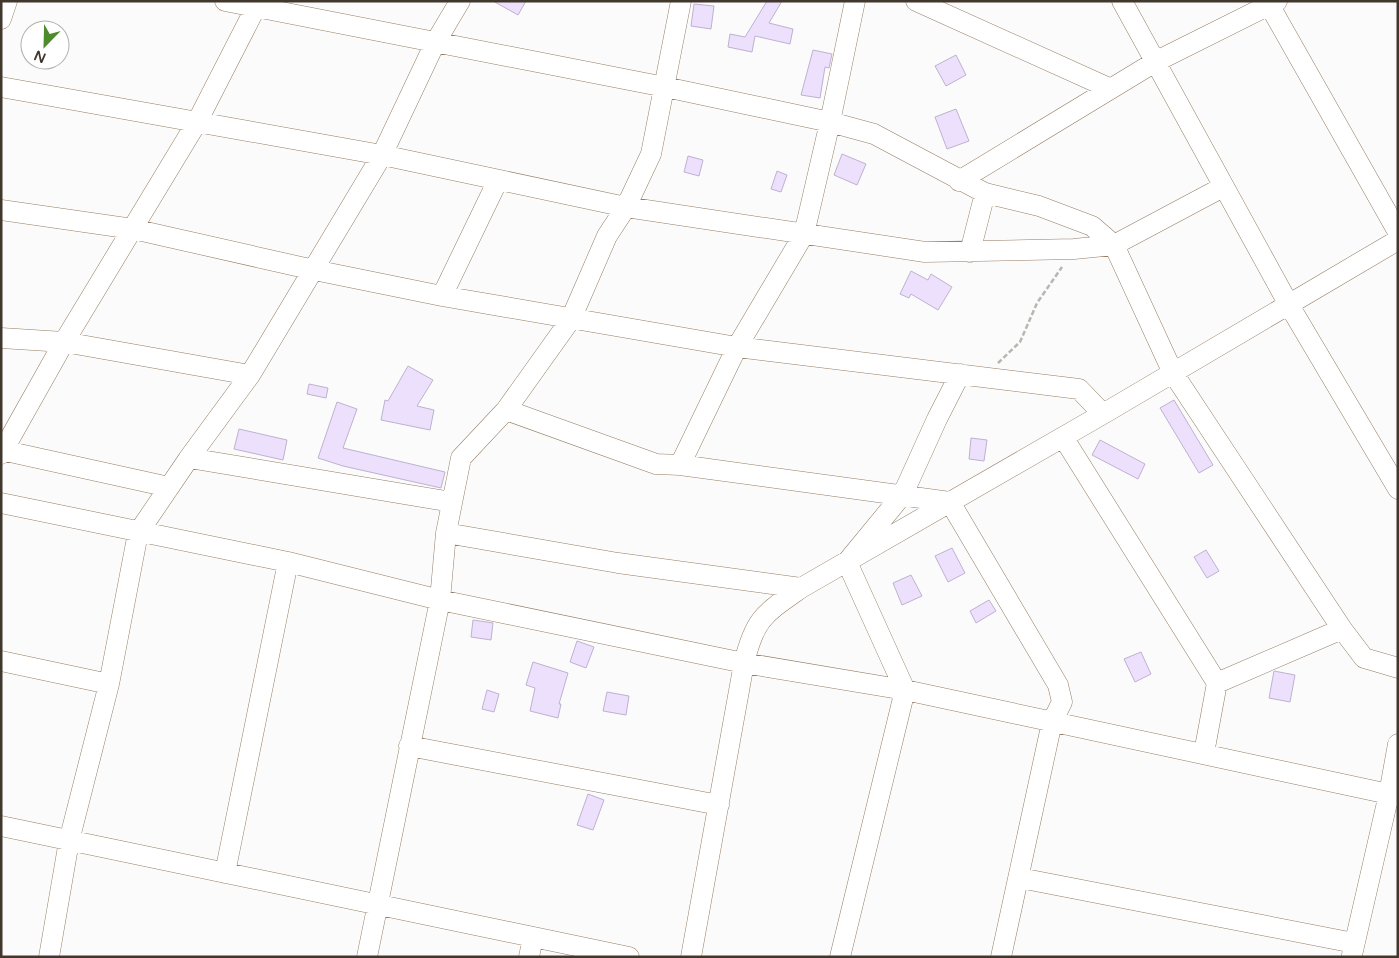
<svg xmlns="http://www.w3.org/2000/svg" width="1399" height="958" font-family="'Varela Round',sans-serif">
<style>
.building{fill:#ece0fc;stroke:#bfb1d0}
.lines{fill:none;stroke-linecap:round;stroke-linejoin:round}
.minor-casing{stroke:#957e65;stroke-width:21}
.path{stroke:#b9b5b1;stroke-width:2.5;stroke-dasharray:5 2.5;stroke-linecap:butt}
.minor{stroke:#fff;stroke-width:20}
</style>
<rect width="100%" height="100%" fill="#fbfbfb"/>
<path class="building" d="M493 1H526L518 15Z
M767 1H782L769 23 793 29 790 44 755 36 752 52 728 47 730 34 745 37Z
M694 4 714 6 711 29 691 26Z
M813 50 832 54 829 68 825 67 820 98 801 95Z
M956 55 966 75 946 86 935 66Z
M956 109 969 141 947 149 935 117Z
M842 154 866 164 857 185 834 175Z
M688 156 703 160 699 176 684 172Z
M777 171 787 175 781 192 771 189Z
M911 271 928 280 931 274 952 287 938 310 911 294 909 298 900 294Z
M408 366 433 380 417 406 434 410 430 430 381 420 385 400 388 401Z
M309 384 328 388 326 398 307 394Z
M1174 400 1213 465 1199 473 1160 408Z
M337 402 357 409 343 448 445 472 441 488 343 466 318 458Z
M239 429 287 440 283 460 234 449Z
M971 438 987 440 984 461 969 459Z
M1100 440 1145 464 1138 479 1092 455Z
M952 548 965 573 948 582 935 556Z
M1206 550 1219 571 1207 578 1194 557Z
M911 575 922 596 902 605 893 583Z
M989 600 996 611 976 623 970 611Z
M473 620 493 623 491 640 471 637Z
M577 641 594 647 586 668 570 662Z
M1141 652 1151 674 1135 682 1124 659Z
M533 662 568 673 559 704H561L558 718 530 711 535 688 526 685Z
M1274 671 1295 675 1290 702 1269 698Z
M487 690 499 694 494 712 482 709Z
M607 692 629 696 626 715 603 711Z
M588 794 604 800 593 830 577 825Z"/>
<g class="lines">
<defs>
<path id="minor" d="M225 1 665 87 830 122 874 134 985 193 1039 206 1092 226 1114 245 1223 187
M916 1 1109 88
M1122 1 1289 305 1398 489
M1267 1 1398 232
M1 19 7 1
M1 87 382 155 626 207 925 252 1074 249 1114 245 1173 373 1342 629 1364 658 1398 668
M959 181 1155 62 1277 1
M1 210 133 229 314 270 442 296 737 347 1079 389 1103 414
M970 252 985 193
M442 296 498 180
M1 338 64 342 250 375
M506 410 656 464 680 465 950 502 1058 685 1062 702 1052 722 1001 957
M1063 437 1217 683 1204 753
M1 450 169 487
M1 454 64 342 197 122 259 1
M189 458 452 502
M680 465 737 347 804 234 830 122 855 1
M1 503 288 562 440 600 744 663 905 690 1398 796
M446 533 618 563 801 588
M1 661 109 684
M1217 683 1342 629
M409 746 719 805
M1 826 629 957
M225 873 288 562
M1020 878 1354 943
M1352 955 1389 794 1398 744
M49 957 69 841 109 684 138 533 189 458 250 375 382 155 435 43 460 1
M367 957 440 600 446 533 461 458 506 410 571 319 607 236 626 207 651 154 681 1
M529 957 533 937
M691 957 744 663C755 618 764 614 801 588L1103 414 1398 240
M840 957 905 690 847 562 903 494 937 419 960 374"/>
</defs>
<use href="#minor" class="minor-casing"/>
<path class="path" d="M998 363 1020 342 1037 303 1062 267"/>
<use href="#minor" class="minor"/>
</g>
<rect width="1399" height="958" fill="none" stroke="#41372d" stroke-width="5"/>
<g transform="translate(45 45) rotate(203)"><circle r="24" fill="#ffffff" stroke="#b3afab"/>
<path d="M0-4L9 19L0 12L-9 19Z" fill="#4d8b2c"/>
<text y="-8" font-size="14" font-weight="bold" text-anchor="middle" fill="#41372d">N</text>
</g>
</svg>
